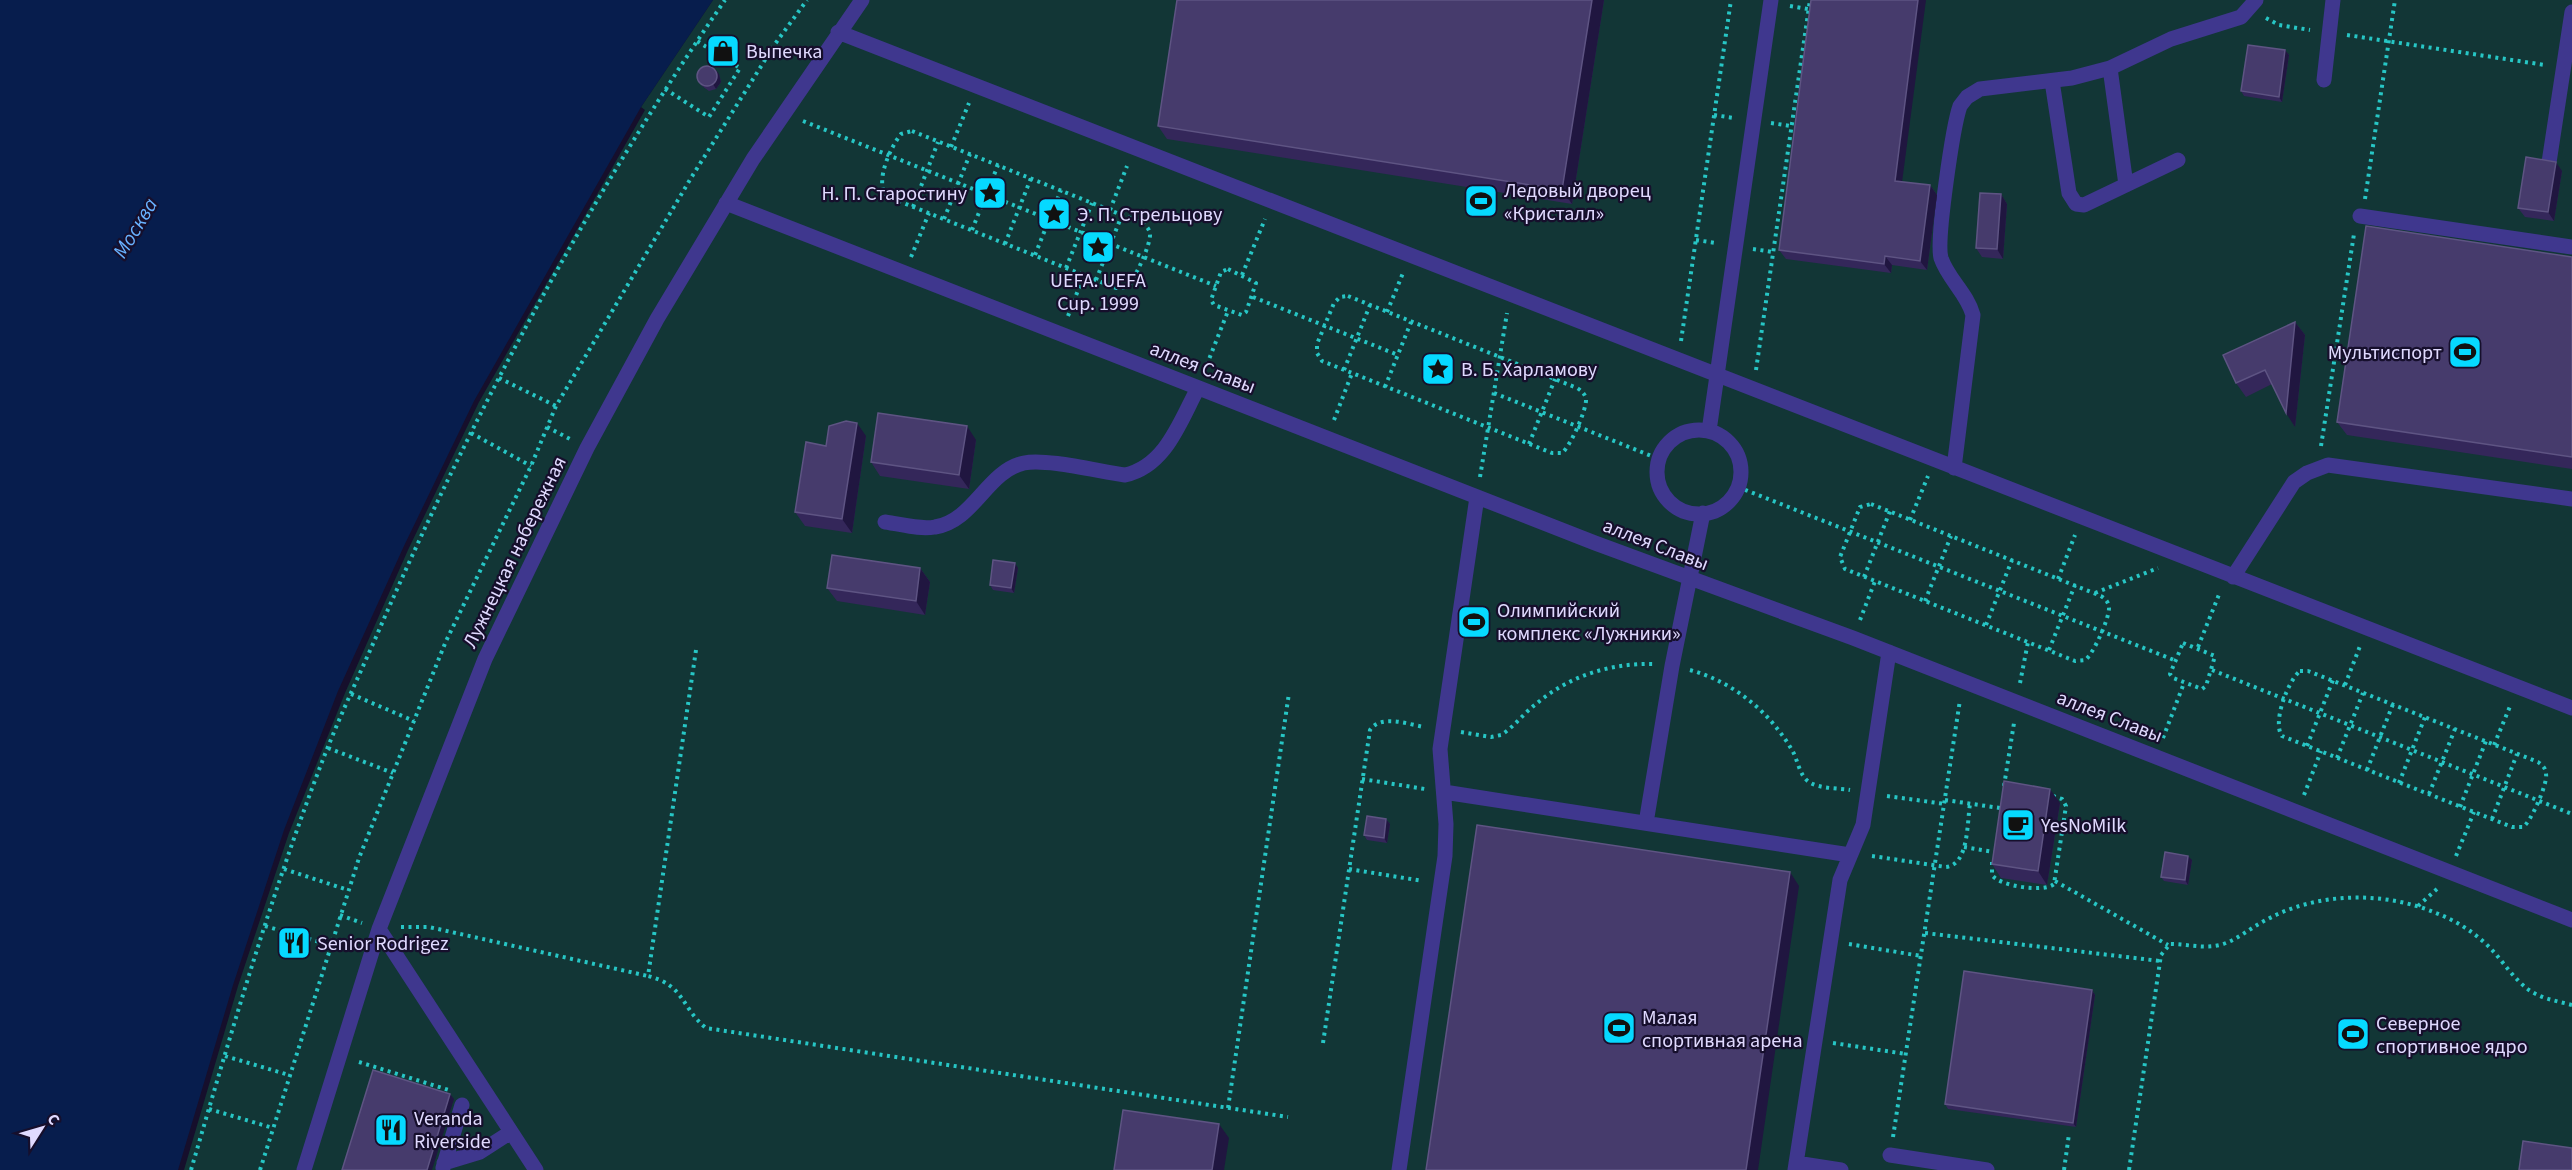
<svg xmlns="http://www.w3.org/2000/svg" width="2572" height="1170" font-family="'Source Sans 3',sans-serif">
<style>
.green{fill:#123636}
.water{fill:#071d4d}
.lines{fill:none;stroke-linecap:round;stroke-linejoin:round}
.path{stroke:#27c6c5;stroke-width:4;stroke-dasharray:3 4.5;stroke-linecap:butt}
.minor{stroke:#3f378e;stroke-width:15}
.wall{fill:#34275a}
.shaded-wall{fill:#201640}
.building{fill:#463b6c;stroke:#5e5483;stroke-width:1.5}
.labels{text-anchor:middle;stroke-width:4.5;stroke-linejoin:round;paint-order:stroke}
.poi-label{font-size:20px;fill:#e0daff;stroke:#160f2c;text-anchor:start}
.street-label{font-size:20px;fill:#e0daff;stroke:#160f2c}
.water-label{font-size:21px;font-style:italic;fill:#68b1ff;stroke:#160f2c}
</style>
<rect width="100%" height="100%" fill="#160f2c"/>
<path class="green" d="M713 0H2572V1170H184L238 986 289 833 345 693 408 550 479 402 645 110 641 107Z"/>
<path class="water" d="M0 0H713L641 107 474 401 403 548 338 691 284 830 233 985 178 1170H0Z"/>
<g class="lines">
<path class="path" d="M1790 6 1808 9
M2266 18 2279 25 2310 30
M2347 35 2545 65
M665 89 709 117 740 68 697 41
M1714 115 1734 118
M803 121 1216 286
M1771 123 1791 126
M912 131 1142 223C1146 226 1149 228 1150 234 1151 244 1134 281 1127 287L1116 288 886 196C875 181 890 148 901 134Z
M951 147 969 103
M2365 199 2395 0
M913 207 938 142
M1110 210 1127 166
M944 219 970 154
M972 230 998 165
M1696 240 1716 243
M1005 244 1031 178
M1753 249 1773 252
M1035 255 1061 190
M911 257 929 213
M1066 268 1092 203
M1228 269 1256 283 1246 312 1242 315 1214 305 1211 300 1221 272Z
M1242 275 1265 219
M1096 280 1122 215
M1348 296 1577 388C1582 391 1585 394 1586 399 1587 409 1570 447 1562 453H1552L1322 361 1317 353V344L1334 303 1340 297Z
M1253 297 1398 355
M1387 312 1403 273
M1068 316 1084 275
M1681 341 1731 0
M1344 370 1370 305
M1756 370 1810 0
M1204 372 1228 311
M499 378 556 406
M1385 387 1411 322
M1494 393 1659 459
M1334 420 1352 373
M547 427 570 439
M471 433 531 466
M1529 444 1555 379
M2321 446 2354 234
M1480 477 1507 313
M1738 487 2174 660
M1871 504 2101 596C2105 599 2108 601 2109 607 2110 617 2093 655 2085 660L2075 661 1845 569 1840 557 1860 507Z
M1910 520 1928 476
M1864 577 1890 511
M2058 579 2075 535
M2095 593 2158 568
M1925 601 1951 536
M1860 620 1875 581
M1986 625 2012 560
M2183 643 2215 656 2206 686 2202 689 2173 678 2170 674Z
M2198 647 2220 592
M696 650 648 976C685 985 681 1008 706 1028L1288 1117
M2049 650 2075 585
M1690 670C1733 682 1769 711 1792 750 1798 760 1799 775 1809 782 1820 789 1838 788 1850 790
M2212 670 2572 814
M2300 671H2308L2538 762C2542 765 2546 768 2546 774 2548 783 2531 822 2523 827H2512L2282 736C2272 722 2288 681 2300 671Z
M2020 683 2028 642
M2345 685 2360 646
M351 694 414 721
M1461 732 1491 737 1501 735C1514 727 1524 713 1536 704 1569 676 1610 663 1653 664
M2163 738 2184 683
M2494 745 2511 704
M2307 746 2333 680
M328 748 393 773
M2337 758 2363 693
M2367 770 2393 704
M1362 779 1425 789
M2399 783 2425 717
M2004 786 2014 723
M2429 794 2455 729
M2304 795 2321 751
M1887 796 1945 804
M1945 800 2000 808
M2460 807 2486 741
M2492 819 2517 754
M1964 847 1994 852
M1872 856 1946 867C1969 865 1967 822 1970 804
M2456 856 2474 812
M1992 862V875C1999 886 2044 893 2054 884L2066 806 2062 799 2053 796
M284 869 348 890
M1349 869 1423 881
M2055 881 2168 945
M2418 906 2438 888
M340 915 362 923
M265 926 330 945
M401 927H429L648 976
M1925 933 2160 961
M1849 944 1921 956
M1323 1043 1370 730C1381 714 1407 724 1424 727
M1833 1043 1906 1054
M225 1056 289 1075
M359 1062 452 1091
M1228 1108 1289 693
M209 1109 273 1128
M1893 1137 1960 700
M191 1170C231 1033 271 895 322 762 338 720 358 678 376 637 472 415 588 199 725 0
M260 1170 359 858 446 641 531 466 556 406 691 178 775 44 807 0
M2064 1170 2069 1134
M2129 1170 2161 955 2170 944C2187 944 2203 949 2220 945 2238 940 2251 927 2268 919 2318 892 2384 891 2436 913 2457 921 2477 934 2492 950 2504 963 2515 980 2529 990 2542 999 2557 1001 2572 1005"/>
<path class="minor" d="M838 32 2572 708
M2110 68 2126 185
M2324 80 2333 0
M2052 81 2069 193 2076 204 2084 205 2178 160
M2548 169 2572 12
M726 203 1595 543 1853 638 2572 920
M2360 216 2572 247
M1657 472a42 42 0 1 1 84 0a42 42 0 1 1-84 0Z
M1709 431 1771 0
M1954 468 1973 315C1967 293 1948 279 1941 258 1936 240 1953 126 1960 106L1967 97 1980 89 2072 78 2110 68 2171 39 2241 17 2256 0
M885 522C901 524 919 530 935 527 974 521 987 471 1024 463 1046 458 1101 472 1125 475 1166 466 1180 421 1198 388
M2233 577 2294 482 2307 473 2328 465 2572 499
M1444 792 1850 855
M1646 823 1672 666 1703 513
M379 929 536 1170
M1890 1155 1987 1170
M444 1163 480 1152 511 1132
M1796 1163 1841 1170
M443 1168 462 1105
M304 1170 379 929 485 659 587 448 657 319 753 159 862 0
M1399 1170 1445 856 1446 824 1440 749 1477 497
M1795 1170 1840 880 1863 825 1889 652"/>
</g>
<path class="wall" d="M1177 0H1604L1572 204 1167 139 1158 126Z
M2285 50 2289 55 2282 102 2244 96 2241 91Z
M719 74 721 82 716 89 709 91 702 86 699 82Z
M2562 171 2554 221 2525 217 2518 208Z
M1902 182 1930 185 1937 195 1927 270 1892 265 1891 273 1786 259 1779 250Z
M2001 194 2007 204 2003 259 1982 257 1976 248Z
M2572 257V469L2347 435 2337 422Z
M2295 322 2305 335 2295 427 2272 384 2246 397 2236 383Z
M866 436 852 533 805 526 795 512 826 446Z
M976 440 969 489 880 476 871 462Z
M920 568 930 582 925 615 837 601 827 588Z
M1018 568 1014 593 993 590 990 585Z
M2060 803 2047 885 2001 878 1992 864Z
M1386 819 1390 824 1387 843 1367 840 1364 835Z
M2192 860 2188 885 2164 881 2161 877Z
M2092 990 2095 995 2076 1127 1948 1109 1945 1104Z"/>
<path class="shaded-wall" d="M1592 0H1604L1572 204 1562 190Z
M1918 0H1926L1901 190 1895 181Z
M724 46 727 51 723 56 720 51Z
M2285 50 2289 55 2282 102 2279 97Z
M716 70 719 74 721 82 716 89 713 84Z
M2556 162 2562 171 2554 221 2548 212Z
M1930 185 1937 195 1927 270 1920 261Z
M2001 194 2007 204 2003 259 1997 249Z
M1885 256 1892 265 1891 273 1884 264Z
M2295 322 2305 335 2295 427 2286 413Z
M857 423 866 436 852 533 842 519Z
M967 426 976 440 969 489 959 475Z
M1015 563 1018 568 1014 593 1011 588Z
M920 568 930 582 925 615 916 601Z
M2050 789 2060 803 2047 885 2038 871Z
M1386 819 1390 824 1387 843 1384 838Z
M2188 856 2192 860 2188 885 2185 880Z
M1790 872 1799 886 1758 1170H1746Z
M2092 990 2095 995 2076 1127 2073 1123Z
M450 1094 454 1099 432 1170H427Z
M1219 1124 1229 1138 1224 1170H1212Z"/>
<path class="building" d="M1177 0H1592L1562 190 1158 126Z
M1811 0H1918L1895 181 1930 185 1920 261 1885 256 1884 264 1779 250Z
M719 42 724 46 720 51 715 47Z
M2248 45 2285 50 2279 97 2241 91Z
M697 76a10 10 0 1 1 20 0a10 10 0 1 1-20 0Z
M2526 157 2556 162 2548 212 2518 208Z
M1980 193 2001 194 1997 249 1976 248Z
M2366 226 2572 257V457L2337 422Z
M2295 322 2286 413 2265 370 2236 383 2223 355Z
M878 413 967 426 959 475 871 462Z
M846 421 857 423 842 519 795 512 806 442 826 446 829 426Z
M832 555 920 568 916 601 827 588Z
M993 560 1015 563 1011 588 990 585Z
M2004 781 2050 789 2038 871 1992 864Z
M1367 816 1386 819 1384 838 1364 835Z
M1477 825 1790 872 1746 1170H1426Z
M2165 852 2188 856 2185 880 2161 877Z
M1964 971 2092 990 2073 1123 1945 1104Z
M373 1070 450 1094 427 1170H342Z
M1123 1110 1219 1124 1212 1170H1114Z
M2523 1141 2572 1148V1170H2519Z"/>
<defs>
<symbol id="shop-square" viewBox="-11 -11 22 22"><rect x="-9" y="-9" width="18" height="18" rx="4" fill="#06d9ff" stroke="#160f2c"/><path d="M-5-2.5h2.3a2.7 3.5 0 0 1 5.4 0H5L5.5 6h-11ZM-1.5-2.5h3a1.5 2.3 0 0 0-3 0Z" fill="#111"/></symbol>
<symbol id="sight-square" viewBox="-11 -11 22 22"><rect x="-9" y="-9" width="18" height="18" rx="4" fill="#06d9ff" stroke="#160f2c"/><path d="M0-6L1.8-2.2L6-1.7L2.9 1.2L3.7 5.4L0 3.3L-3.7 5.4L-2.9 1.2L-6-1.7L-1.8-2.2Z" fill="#111"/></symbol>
<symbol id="stadium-square" viewBox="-11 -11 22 22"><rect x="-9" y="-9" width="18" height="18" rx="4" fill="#06d9ff" stroke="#160f2c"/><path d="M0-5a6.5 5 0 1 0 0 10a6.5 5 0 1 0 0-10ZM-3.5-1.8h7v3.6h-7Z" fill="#111"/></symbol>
<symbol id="cafe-square" viewBox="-11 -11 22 22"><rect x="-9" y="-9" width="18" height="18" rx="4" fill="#06d9ff" stroke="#160f2c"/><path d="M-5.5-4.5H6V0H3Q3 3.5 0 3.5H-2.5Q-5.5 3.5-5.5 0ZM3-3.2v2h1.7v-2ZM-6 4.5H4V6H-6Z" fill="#111"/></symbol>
<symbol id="restaurant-square" viewBox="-11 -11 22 22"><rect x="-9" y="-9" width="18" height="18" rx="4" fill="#06d9ff" stroke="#160f2c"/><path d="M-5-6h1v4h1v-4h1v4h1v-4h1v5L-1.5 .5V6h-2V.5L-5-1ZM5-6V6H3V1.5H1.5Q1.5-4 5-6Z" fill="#111"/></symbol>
</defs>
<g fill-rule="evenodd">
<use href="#shop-square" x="704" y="32" width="38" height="38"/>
<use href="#sight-square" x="971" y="174" width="38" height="38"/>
<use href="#stadium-square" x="1462" y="182" width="38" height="38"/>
<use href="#sight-square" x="1035" y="195" width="38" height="38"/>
<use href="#sight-square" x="1079" y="228" width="38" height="38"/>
<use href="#stadium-square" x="2446" y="333" width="38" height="38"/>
<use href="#sight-square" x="1419" y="350" width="38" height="38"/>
<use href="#stadium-square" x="1455" y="603" width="38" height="38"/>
<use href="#cafe-square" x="1999" y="806" width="38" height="38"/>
<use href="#restaurant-square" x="275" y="924" width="38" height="38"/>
<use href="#stadium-square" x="1600" y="1009" width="38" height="38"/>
<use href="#stadium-square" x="2334" y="1015" width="38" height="38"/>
<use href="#restaurant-square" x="372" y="1111" width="38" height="38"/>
</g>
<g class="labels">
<g class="poi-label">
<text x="746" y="58">Выпечка</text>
<text x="1504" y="197">Ледовый дворец<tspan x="1504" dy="23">«Кристалл»</tspan></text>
<text x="967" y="200" text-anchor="end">Н. П. Старостину</text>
<text x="1077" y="221">Э. П. Стрельцову</text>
<text x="1098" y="287" text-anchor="middle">UEFA. UEFA<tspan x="1098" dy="23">Cup. 1999</tspan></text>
<text x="2442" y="359" text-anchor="end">Мультиспорт</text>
<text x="1461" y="376">В. Б. Харламову</text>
<text x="1497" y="617">Олимпийский<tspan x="1497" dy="23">комплекс «Лужники»</tspan></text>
<text x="2041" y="832">YesNoMilk</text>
<text x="317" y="950">Senior Rodrigez</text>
<text x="1642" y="1024">Малая<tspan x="1642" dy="23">спортивная арена</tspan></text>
<text x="2376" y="1030">Северное<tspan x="2376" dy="23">спортивное ядро</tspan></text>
<text x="414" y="1125">Veranda<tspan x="414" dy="23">Riverside</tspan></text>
</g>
<g class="street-label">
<text transform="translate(1203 367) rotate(21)" y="7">аллея Славы</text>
<text transform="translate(1656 544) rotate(21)" y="7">аллея Славы</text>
<text transform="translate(514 552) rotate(-64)" y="7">Лужнецкая набережная</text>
<text transform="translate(2110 716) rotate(21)" y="7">аллея Славы</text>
</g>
<g class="water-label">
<text transform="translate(135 228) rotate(-59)" y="7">Москва</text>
</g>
</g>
<g transform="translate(42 1128) rotate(53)" stroke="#160f2c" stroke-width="4.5" paint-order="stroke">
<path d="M0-4.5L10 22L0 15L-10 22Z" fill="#e0daff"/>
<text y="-9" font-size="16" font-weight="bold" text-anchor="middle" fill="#e0daff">С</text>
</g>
</svg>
